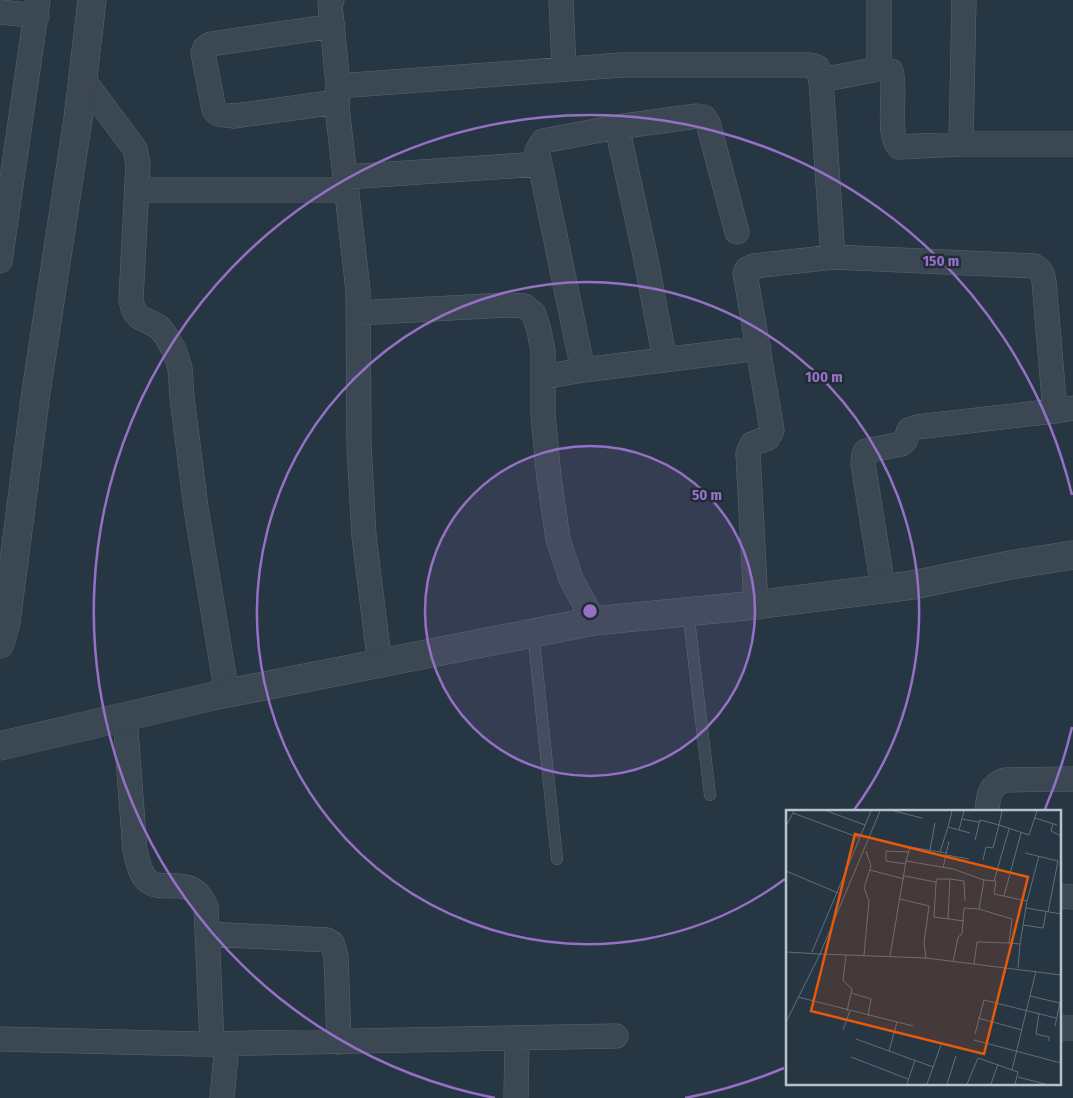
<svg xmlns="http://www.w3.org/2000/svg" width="1073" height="1098" font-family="'Fira Sans Condensed',sans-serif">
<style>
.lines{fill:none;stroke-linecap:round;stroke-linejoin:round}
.service-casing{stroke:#596570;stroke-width:12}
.minor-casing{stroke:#596570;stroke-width:25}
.tertiary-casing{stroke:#596570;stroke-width:29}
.service{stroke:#3b4752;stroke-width:11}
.minor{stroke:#3b4752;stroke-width:24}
.tertiary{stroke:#3b4752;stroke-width:28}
.ring{fill:none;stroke:#9670c5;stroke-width:2.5}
.inset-road{fill:none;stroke:#616e7a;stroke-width:1}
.view{fill:#e8590c;fill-opacity:0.15;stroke:#e8590c;stroke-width:2.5}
.inset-edge{fill:none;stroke:#b8c2cc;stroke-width:2.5}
.centre{fill:#9670c5;stroke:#202d38;stroke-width:2.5}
.ring-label{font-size:15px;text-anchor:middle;font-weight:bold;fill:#9670c5;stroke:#202d38;stroke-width:5;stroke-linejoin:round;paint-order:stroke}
</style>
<rect width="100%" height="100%" fill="#273643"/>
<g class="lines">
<defs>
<path id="service" d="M688 611 710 795
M533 632 557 859"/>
<path id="minor" d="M332 0 330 5 338 84 352 85 622 65H810L817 67 821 80
M561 0 564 69
M879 0V69
M0 12 37 16
M333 26 211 44 205 48 203 53 214 110 218 114 234 116 337 102
M83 79 135 149 138 164 131 300 134 311 139 317 159 327 166 336 174 350 180 368 182 397 196 508 227 694
M338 84 337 107 358 290 359 445 364 536 380 665
M617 127 697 116 704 117 708 123 737 232
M961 144 964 0
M1073 144H961L899 147C886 134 897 91 891 71L879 69 821 80 833 257 1034 266C1045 271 1044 283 1045 293L1055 411 1073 408
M540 164 537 151 543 141 617 127 645 255 665 360
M346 177 540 164 583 370 759 348
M138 190H347
M0 261 38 0
M358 313 506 305 525 306 534 314 539 330 543 351V414L549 478 558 539 571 579 594 621
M543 377 583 370
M883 587 863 464 864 454 866 451 901 444 905 441 909 430 917 427 1055 411
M756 605 748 453 752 444 768 438 772 430 745 273 747 269 754 266 833 257
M125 717 135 851C137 859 139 869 144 877 159 898 190 869 206 907L212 1044
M987 812C988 797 989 785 1005 780L1073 779
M1059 896 1073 897
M207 934 327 940 332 943 336 956 339 1042
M1059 1028H1073
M0 1039 198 1044 616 1036
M222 1098 227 1044
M516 1098 517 1038"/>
<path id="tertiary" d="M0 644 6 622 36 392 78 119 92 0
M0 746 218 695 594 621 756 605 913 585 1010 565 1073 555"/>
</defs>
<use href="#service" class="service-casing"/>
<use href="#minor" class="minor-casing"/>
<use href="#tertiary" class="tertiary-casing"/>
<use href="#service" class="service"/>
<use href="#minor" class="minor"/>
<use href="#tertiary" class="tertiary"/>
</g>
<circle cx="590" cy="611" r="165" fill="#9670c5" fill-opacity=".12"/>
<g class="ring">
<circle cx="590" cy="611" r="165"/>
<path d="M785 879A331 331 0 1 1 854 810"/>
<path d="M1072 727A496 496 0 0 1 1045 809M784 1068A496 496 0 0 1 685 1098M495 1098A496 496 0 1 1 1072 495"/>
</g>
<g transform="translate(786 810)">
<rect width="275" height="275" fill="#273643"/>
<path class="inset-road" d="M41 1 79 15M94 1 34 144 140 148 275 165M108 1 136 8M166 1 162 17 184 23M216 1 213 15 243 25 251 1M7 3 74 28M249 8 271 15M176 9 193 12M267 13 265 21 275 26M0 16 8 1M173 20 178 1M189 30 194 10 213 15 207 38 200 37 197 50M144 40 149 13M154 42 162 17M160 43 124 37 120 51 167 59 198 70M239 43 272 51 262 102M160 45 183 49M120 54 100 51V41L122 42M157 58 163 31M84 60 118 69M0 61 52 83M118 66 150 72 148 107 178 111M164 69 178 71 179 91M208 71 223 19M150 72 151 69H164L162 109M218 86 235 23M114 89 143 96 138 133 140 148M241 91 253 46M240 98 275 104M237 115 257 118 260 102M0 142 34 144 0 212M26 142 85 1M60 145 57 170 66 179 61 201M78 145 83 91 78 78 85 56 80 41M104 146 120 51M167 152 172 127 176 124 178 98 193 99M188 154 191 132 223 133M232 158 234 134 223 133 226 109 193 99 198 70 210 71 208 84 241 91 234 134M65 183 85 189 82 206M244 186 274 193M12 187 127 216M253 203 250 224 263 227V231M192 208 236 220M269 216 275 188M57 220 64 201M189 224 198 190 270 208M70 229 147 257M188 230 275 253M103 241 111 212M65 247 122 269M226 260 250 161M232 267 259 274M121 274 129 250M141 274 155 235M161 274 170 246M181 274 192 248 232 262 229 274M205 274 212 254"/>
<path class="view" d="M69 24 242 67 198 244 25 201Z"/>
<rect width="275" height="275" class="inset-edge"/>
</g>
<circle cx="590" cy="611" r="8" class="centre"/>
<g class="ring-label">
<text x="941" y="266">150 m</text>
<text x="824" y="382">100 m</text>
<text x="707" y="500">50 m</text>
</g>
</svg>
